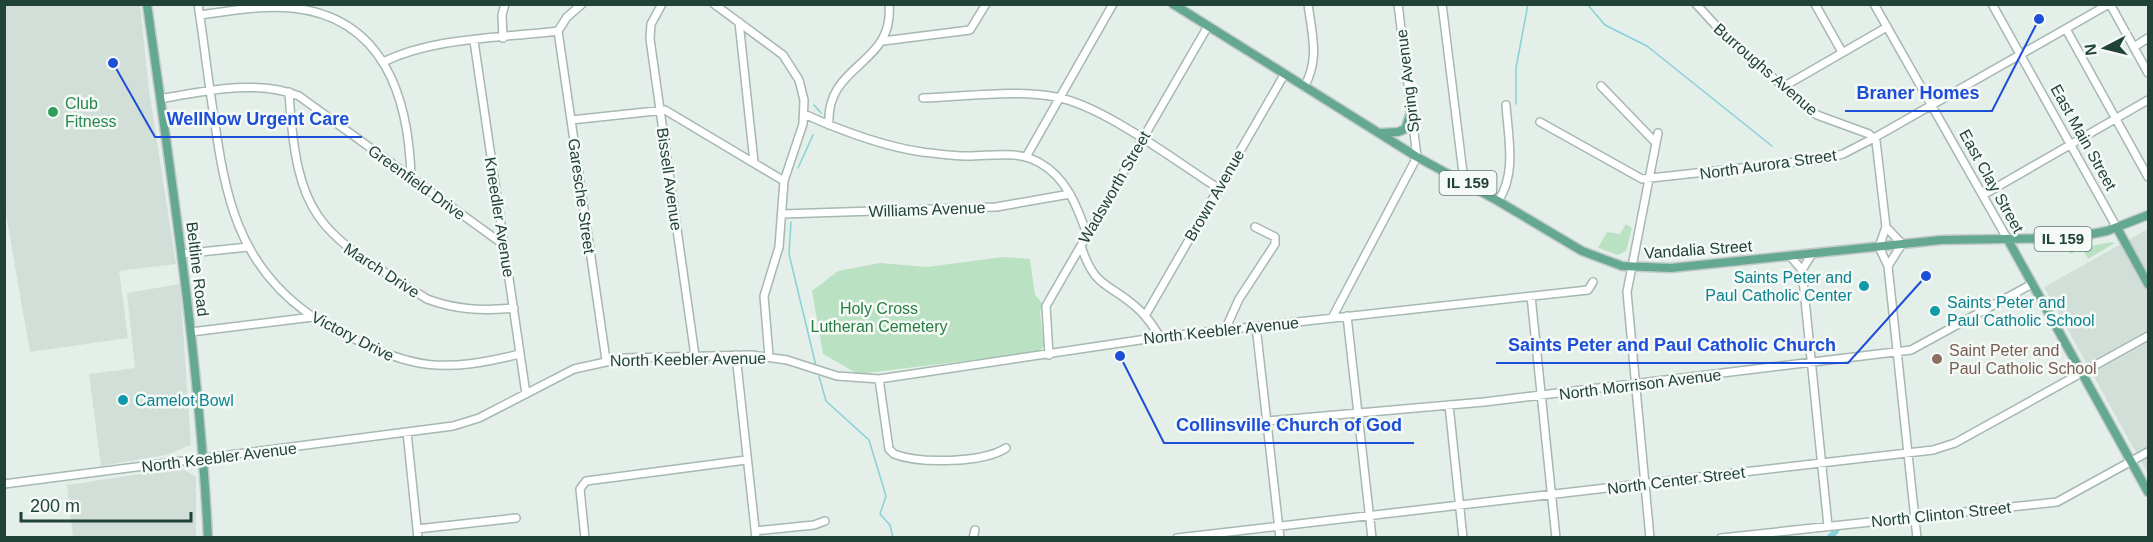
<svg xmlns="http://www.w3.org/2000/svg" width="2153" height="542" font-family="Helvetica,sans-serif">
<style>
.built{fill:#d2dfd8}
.green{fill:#bbe1c3}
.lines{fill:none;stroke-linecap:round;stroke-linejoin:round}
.stream{stroke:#87d1d8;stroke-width:1.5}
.canal{stroke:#87d1d8;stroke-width:6}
.minor-casing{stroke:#a6b8b0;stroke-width:10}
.major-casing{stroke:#c1cac7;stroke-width:11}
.minor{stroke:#fff;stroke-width:7}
.major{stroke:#64a892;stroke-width:8}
.leisure-dot{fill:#2e9e5b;stroke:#f5faf7;stroke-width:2}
.culture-dot{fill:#0f9aa8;stroke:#f5faf7;stroke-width:2}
.education-dot{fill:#8d6e63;stroke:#f5faf7;stroke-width:2}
.labels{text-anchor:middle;stroke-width:5;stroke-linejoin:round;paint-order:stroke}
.shield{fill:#f5faf7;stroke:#617971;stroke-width:1.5}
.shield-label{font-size:15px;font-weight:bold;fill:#214237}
.street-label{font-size:16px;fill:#214237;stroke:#f5faf7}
.leisure-label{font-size:16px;fill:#27864d;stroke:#f5faf7;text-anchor:start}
.culture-label{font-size:16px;fill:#0d838f;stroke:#f5faf7;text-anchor:start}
.park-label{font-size:16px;fill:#277d43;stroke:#f5faf7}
.education-label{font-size:16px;fill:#785e54;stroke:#f5faf7;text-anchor:start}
.leader{fill:none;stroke:#1d4ed8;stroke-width:2}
.callout-dot{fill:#1d4ed8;stroke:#f5faf7;stroke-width:2}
.callout-label{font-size:18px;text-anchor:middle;font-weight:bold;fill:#1d4ed8;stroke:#f5faf7;stroke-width:5;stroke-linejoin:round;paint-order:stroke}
</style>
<rect width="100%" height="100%" fill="#e4efe9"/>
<path class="built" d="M4 5H140L149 90 176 264 119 271 128 338 30 352 5 209Z
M2148 229V474L2044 287Z
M180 284 191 445 166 455 101 466 89 374 135 368 127 293Z
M181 468 196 477V537H73L67 485Z"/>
<path class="green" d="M1626 224 1632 228 1626 251 1618 255 1598 248 1607 232 1620 234Z
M2112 242 2115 243 2088 259 2082 248 2071 254 2068 250Z
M1003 257 1030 259 1035 295 1042 303 1040 313 1044 346 1039 352 858 374 823 354 812 291 838 271 880 263 927 267Z"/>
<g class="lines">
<path class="stream" d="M1587 4 1605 25 1647 46 1772 146
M1516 104V68L1528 4
M814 105 821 113
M798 168 813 135
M791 222 789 254 816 366
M819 376 826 401 869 440 886 496 880 514 890 525 893 538"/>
<path class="canal" d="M1829 538 1836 531"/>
<defs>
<path id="minor" d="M198 4C204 42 208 80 214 117 225 196 238 262 306 312 318 321 332 327 345 334 415 371 444 372 520 354
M662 4 651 24 650 39 695 356
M714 4 783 55 799 80 804 100 803 124 784 181 779 247 764 296 769 356
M1442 4 1464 181
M1696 4 1730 41 1817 115 1869 134 1876 141 1886 227 1879 247 1888 266 1917 538
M1815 4 1842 52
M1874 4 2008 240
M1992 4 2117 228
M2110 4 2148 73
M200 15C229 11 262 5 292 8 384 17 409 98 411 178
M739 22 754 162
M2066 29 2148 177
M558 31 606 360
M558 31 567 17 582 4
M503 38 502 15 505 4
M474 41 526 394
M883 41 970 30 986 4
M2134 47 2148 38
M383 62C434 37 502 38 558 31
M1601 86 1656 143
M1304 87C1320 60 1312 34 1308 4
M1783 87 1887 27
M289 92C297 224 320 232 427 299 456 310 483 311 514 308
M923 98C966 97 1013 89 1056 97 1104 106 1175 161 1218 188
M160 99C204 91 257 79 299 96L504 245
M804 114C842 131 881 146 922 152 938 154 953 156 968 156 993 156 1018 150 1040 163 1067 178 1077 207 1087 234
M571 120 665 110 784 181
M1540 122 1642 179 1824 159 1843 154 1874 138 2109 4
M829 125C825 63 895 66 889 4
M1026 157 1113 4
M1983 195 2148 100
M1498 201C1517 174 1508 136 1506 105
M782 214 996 207 1070 194
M1886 227 1902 244 1888 266
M1081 246C1095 289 1108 282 1136 307 1146 315 1153 326 1160 337
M181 254 248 247
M1790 256 1802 270
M1802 270 1828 526
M1802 270 1812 254
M1531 296 1556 538
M1145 316 1284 75
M1347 316 1372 538
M1332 318 1417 157 1398 4
M1256 326 1280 538
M1225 330 1239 299 1275 244V237L1255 227
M191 332 313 317
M736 355 756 538
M1049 355 1046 306 1208 26
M879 379 889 449 894 454C920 464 983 463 1006 448
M1449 405 1463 538
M1267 421 1484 402 1911 350 2032 284
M407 432 418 538
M4 484 453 426 479 418 574 369 624 358 752 355 787 360 837 376 879 379 1160 337 1588 290 1593 282
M417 529 516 518
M755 531 814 525 825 521
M585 538 580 489 586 481 746 460
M973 538 975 530
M1177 538 1933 450 1955 443 2148 336
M1650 538 1627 292 1658 133
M1721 538 2057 502 2148 452"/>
<path id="major" d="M147 4C172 182 199 359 208 538
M1173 4 1417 157 1498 201 1582 251 1622 266 1671 268 1941 240 2072 238 2107 231 2148 215
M1380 133 1398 132 1405 129 1411 112
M2117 228 2148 284
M2008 240 2148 492"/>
</defs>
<use href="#minor" class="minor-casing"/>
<use href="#major" class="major-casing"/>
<use href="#minor" class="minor"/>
<use href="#major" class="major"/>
</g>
<circle class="leisure-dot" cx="53" cy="112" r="6"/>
<g class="culture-dot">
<circle cx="1864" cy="286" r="6"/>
<circle cx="1935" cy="311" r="6"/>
<circle cx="123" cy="400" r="6"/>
</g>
<circle class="education-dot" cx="1937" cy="359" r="6"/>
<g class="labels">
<g class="shield">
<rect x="1439.5" y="171" width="57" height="24" rx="4.5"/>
<rect x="2034.5" y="227" width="57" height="24" rx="4.5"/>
</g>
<g class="shield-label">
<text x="1468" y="188">IL 159</text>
<text x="2063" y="244">IL 159</text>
</g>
<g class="street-label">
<text transform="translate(1766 69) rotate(41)" y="6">Burroughs Avenue</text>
<text transform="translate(1407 81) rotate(-97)" y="6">Spring Avenue</text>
<text transform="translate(2084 137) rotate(61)" y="6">East Main Street</text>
<text transform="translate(1768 164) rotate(-8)" y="6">North Aurora Street</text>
<text transform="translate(670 179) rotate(82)" y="6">Bissell Avenue</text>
<text transform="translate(1992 181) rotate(61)" y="6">East Clay Street</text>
<text transform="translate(417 182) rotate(36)" y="6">Greenfield Drive</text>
<text transform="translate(1114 187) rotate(-60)" y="6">Wadsworth Street</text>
<text transform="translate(1214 195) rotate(-60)" y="6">Brown Avenue</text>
<text transform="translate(582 196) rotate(82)" y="6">Garesche Street</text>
<text transform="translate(927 209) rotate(-2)" y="6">Williams Avenue</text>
<text transform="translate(500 217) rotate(81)" y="6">Kneedler Avenue</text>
<text transform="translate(1698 249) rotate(-4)" y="6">Vandalia Street</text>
<text transform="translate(198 269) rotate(83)" y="6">Beltline Road</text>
<text transform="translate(382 270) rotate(33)" y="6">March Drive</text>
<text transform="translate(1221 330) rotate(-6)" y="6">North Keebler Avenue</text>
<text transform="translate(353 336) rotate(27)" y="6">Victory Drive</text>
<text transform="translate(688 359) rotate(-1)" y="6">North Keebler Avenue</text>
<text transform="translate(1640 384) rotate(-7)" y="6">North Morrison Avenue</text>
<text transform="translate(219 457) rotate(-7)" y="6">North Keebler Avenue</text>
<text transform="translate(1676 480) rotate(-7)" y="6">North Center Street</text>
<text transform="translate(1941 514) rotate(-6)" y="6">North Clinton Street</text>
</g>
<g class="leisure-label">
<text x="65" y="109">Club<tspan x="65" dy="18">Fitness</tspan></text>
</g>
<g class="culture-label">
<text x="1852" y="283" text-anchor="end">Saints Peter and<tspan x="1852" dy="18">Paul Catholic Center</tspan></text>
<text x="1947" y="308">Saints Peter and<tspan x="1947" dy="18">Paul Catholic School</tspan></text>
<text x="135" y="406">Camelot Bowl</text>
</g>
<g class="park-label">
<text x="879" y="314">Holy Cross<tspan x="879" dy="18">Lutheran Cemetery</tspan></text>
</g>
<g class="education-label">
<text x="1949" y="356">Saint Peter and<tspan x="1949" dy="18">Paul Catholic School</tspan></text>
</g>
</g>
<path class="leader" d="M2039 19L1992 111H1845M113 63L155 137H362M1926 276L1848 363H1496M1120 356L1164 443H1414"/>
<g class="callout-dot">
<circle cx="2039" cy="19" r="6"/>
<circle cx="113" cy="63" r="6"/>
<circle cx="1926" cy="276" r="6"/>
<circle cx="1120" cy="356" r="6"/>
</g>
<g class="callout-label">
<text x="1918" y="99">Braner Homes</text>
<text x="258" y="125">WellNow Urgent Care</text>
<text x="1672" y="351">Saints Peter and Paul Catholic Church</text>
<text x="1289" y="431">Collinsville Church of God</text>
</g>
<rect width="2153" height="542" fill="none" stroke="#214237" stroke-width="12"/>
<g transform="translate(2105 48) rotate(263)" stroke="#f5faf7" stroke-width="4.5" paint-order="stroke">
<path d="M0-4.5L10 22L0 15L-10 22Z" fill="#214237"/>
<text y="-9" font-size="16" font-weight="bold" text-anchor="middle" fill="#214237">N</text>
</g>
<path d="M21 512v9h170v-9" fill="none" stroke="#214237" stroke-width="3"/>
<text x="30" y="512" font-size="18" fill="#214237" stroke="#f5faf7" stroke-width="4.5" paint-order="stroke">200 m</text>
</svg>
